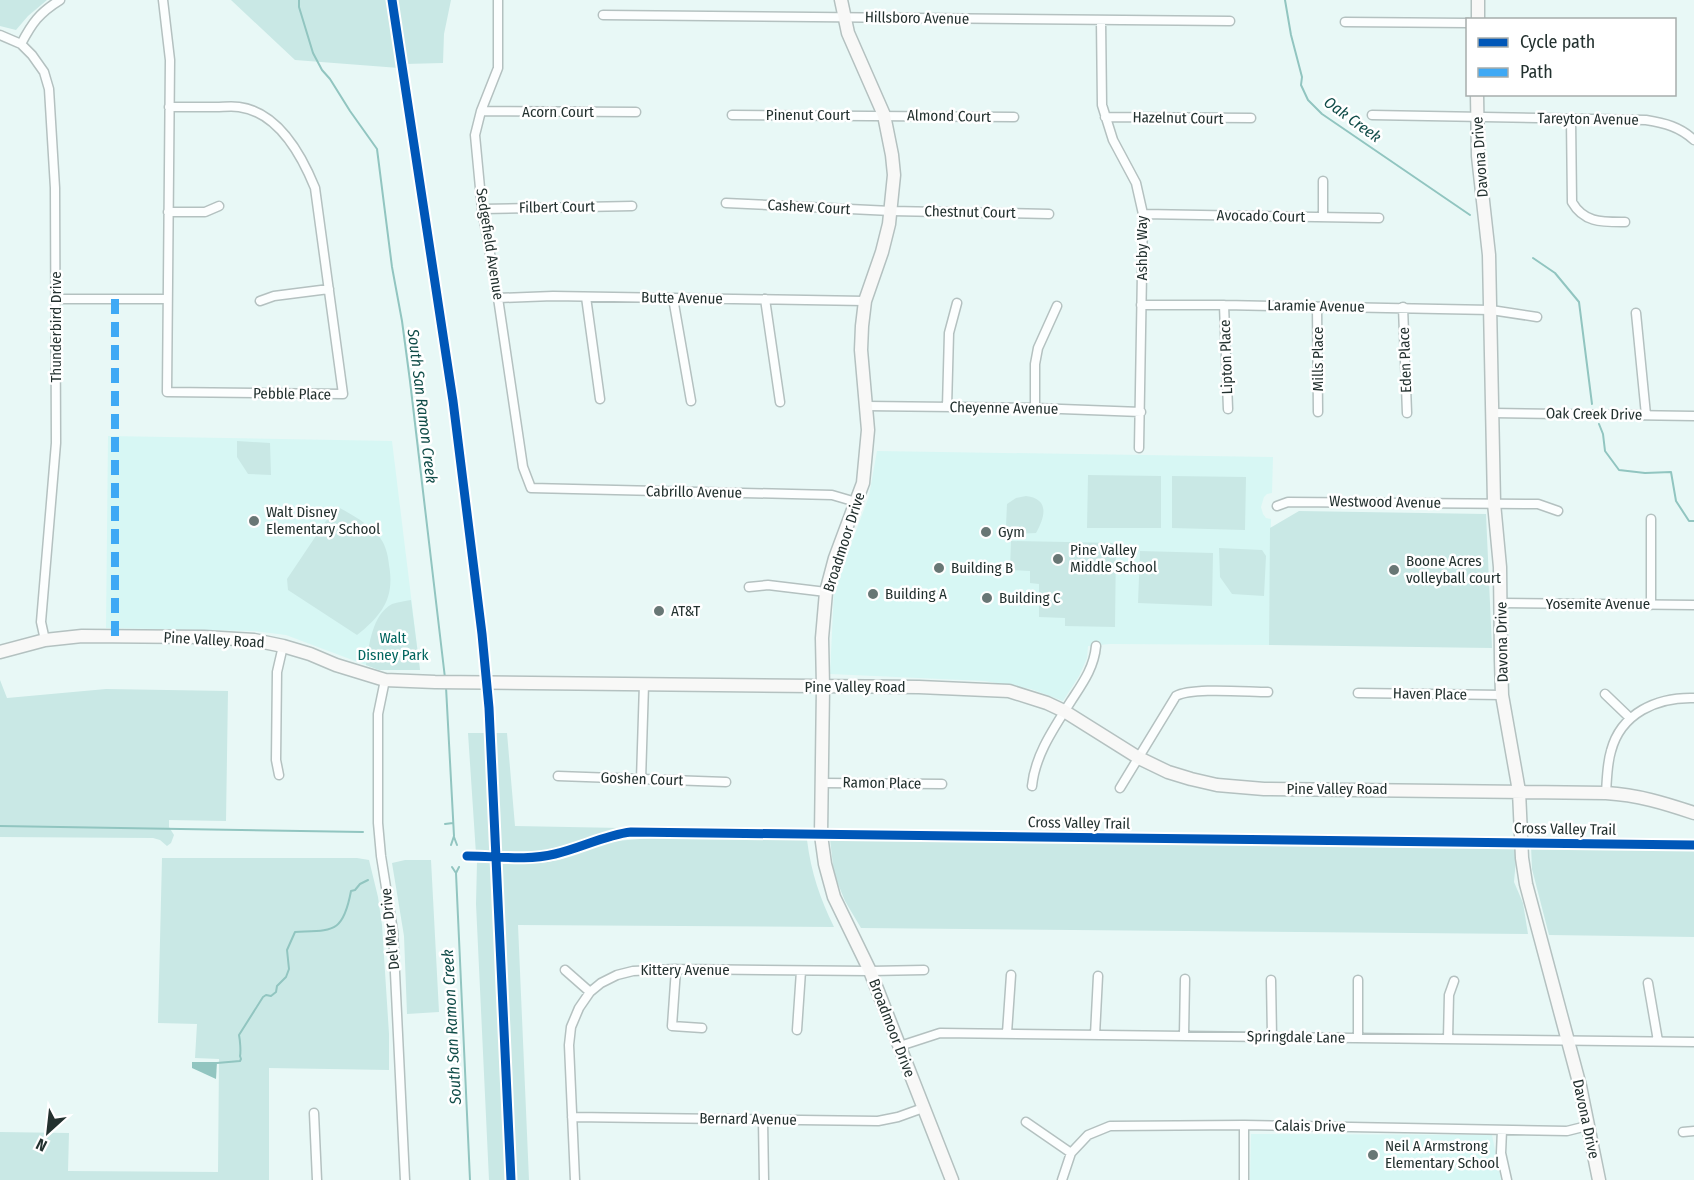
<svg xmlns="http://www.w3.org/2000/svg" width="1694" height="1180" font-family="'Fira Sans Condensed',sans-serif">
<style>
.built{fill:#d7f7f4}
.green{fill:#c9e8e5}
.water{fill:#91c5c0}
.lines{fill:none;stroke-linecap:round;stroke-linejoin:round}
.stream{stroke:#91c5c0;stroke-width:2}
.street-casing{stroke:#b4c1c0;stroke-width:11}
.secondary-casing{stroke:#b4c1c0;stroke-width:15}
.street{stroke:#fcfefe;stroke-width:8}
.secondary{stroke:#f8f8f7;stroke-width:12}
.quiet{stroke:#3fa9f5;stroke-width:8;stroke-dasharray:15 8;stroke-linecap:butt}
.cycleway-casing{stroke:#fff;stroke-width:13}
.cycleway{stroke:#0057b8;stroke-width:9}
.poi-dot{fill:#687775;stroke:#fff;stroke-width:2}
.labels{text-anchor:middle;stroke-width:5;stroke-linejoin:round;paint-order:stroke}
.street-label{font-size:15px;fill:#23312f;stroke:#fff}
.poi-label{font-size:15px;fill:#23312f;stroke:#fff;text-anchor:start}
.park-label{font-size:15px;fill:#01655f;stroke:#fff}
.water-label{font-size:16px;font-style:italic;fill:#104c48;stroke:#fff}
</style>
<rect width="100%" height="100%" fill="#e8f8f6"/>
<path class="built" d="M108 436 392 441 420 670H379L286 635 253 631 106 628Z
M877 451 1273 457 1272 493 1267 494 1264 497 1261 507 1263 514 1266 518 1271 519 1269 645 1110 644 1088 646 1087 658 1079 676 1063 701 1031 689 985 681 830 674 834 590 869 496Z
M1251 1134 1492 1135 1501 1180H1250Z"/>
<path class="green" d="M0 0H47L28 16 16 30 0 26Z
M231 0H389L399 68 295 60Z
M396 0H451L444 34 443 63 405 64Z
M237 441 270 443 271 475 248 474 237 457Z
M1088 475 1161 476V528H1087Z
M1172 476 1246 477 1245 530 1172 528Z
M1026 496C1050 499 1045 517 1036 533L1015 534 1006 526 1007 504 1016 498Z
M336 506C351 514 366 522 378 535 385 543 388 554 389 565 395 598 382 615 357 635L288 590 287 579Z
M1299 511 1486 514 1492 648 1269 645 1270 528Z
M1011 541 1116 543 1115 627 1065 626V618L1039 617V584L1030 583V571L1010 570Z
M1219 548 1262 550 1266 556 1264 596 1232 594 1220 577Z
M1140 551 1213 553 1212 606 1138 603Z
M411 600 420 670H379L366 665C369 645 372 615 392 604 398 602 405 601 411 600Z
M0 680 7 698 106 689 228 691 226 821 169 820V827L174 835 171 843 167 846 160 840 153 838 0 837Z
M468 733H487L492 854H476Z
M493 733H507L515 826 622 828 546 854H498Z
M652 838 807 840C811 872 820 899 834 927L518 925 529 1180H514L499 862 542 863 559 860 593 847 616 841Z
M830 839 1517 848 1514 882 1523 903 1528 934 861 928 845 901 834 874Z
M1531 846 1694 851V937L1549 935 1532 869Z
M162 858H357L369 860 378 897 382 925 389 1034V1070L269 1068V1180H0V1132L69 1133 68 1171 218 1172 219 1059 195 1058 197 1024 158 1023Z
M405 860H431L439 1012 407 1014 404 936 392 863Z
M477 862H493L508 1180H489L476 904Z"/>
<path class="water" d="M192 1062H217L216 1079 192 1068Z"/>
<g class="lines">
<path class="stream" d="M299 0V7L313 53 322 70 330 79 350 111 377 149 392 267 402 321 410 381 445 678
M1285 0 1291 35 1302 77 1301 85 1308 100 1322 114 1470 215
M1533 258 1555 273 1579 302 1592 404
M1599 424 1603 434 1605 451 1619 470 1645 473 1671 472 1676 501 1689 521H1694
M446 687 454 836 451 845
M445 824 453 823
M0 826 363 832
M454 837 457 845
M452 867 456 873 470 1180
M456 873 459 867
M217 1063 240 1061 241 1059 240 1056C241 1051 240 1040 239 1035L263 997 266 995 271 996 276 992 277 986 286 977 289 969 287 950 295 932C333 930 343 934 351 891L355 890 360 884 368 880"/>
<defs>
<path id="street" d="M163 0 170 60 167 392 343 394 315 188C302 156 278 112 239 107 232 106 223 107 216 107 200 107 185 107 169 107
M498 0V68L481 111 475 135 482 209 498 298 523 467 531 488 832 495 856 502
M603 15 1230 21
M1101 20 1102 105 1113 140 1136 183 1143 214 1139 448
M1345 22 1468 23
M0 35 21 44 32 55 44 72 49 89 55 188 56 443 41 622 45 640
M21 44C32 23 39 13 60 0
M481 111 636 112
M732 115 1014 117
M1372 115 1646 120C1665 123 1680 127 1694 140
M1105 117 1251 118
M1571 119 1572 202C1584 223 1602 222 1625 222
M1323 181V217
M726 203 891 211 1049 214
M482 209 632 206
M168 212H205L219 206
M1143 214 1379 218
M586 297 600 399
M498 298 553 296 865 301
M673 298 691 401
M57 299H167
M765 299 780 402
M260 301 274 296 329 289
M1141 305H1224L1491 310 1537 317
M1224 305 1228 409
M1317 307 1318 412
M1403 307 1407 413
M1636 313 1646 415
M866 406 1035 408 1141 412
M947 407 949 333 957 303
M1035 408V364L1038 348 1057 306
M1493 413 1694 416
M1277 506 1288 502 1538 504 1558 511
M749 587 768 585 826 592
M1501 603 1694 605
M1651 605V519
M385 680 378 714V823L381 856 393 931 405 1180
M1358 693 1502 695
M1605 694 1630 718
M279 775 276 760 277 672 283 646
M558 776 726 782
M641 780 644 684
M822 783 942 784
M1032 786C1035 755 1054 728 1071 701 1082 684 1094 668 1096 646
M1120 788 1176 696C1192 687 1247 692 1268 692
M1606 793C1607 779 1607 764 1611 751 1621 713 1657 697 1694 698
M676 969 672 1026 702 1028
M565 970 590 992
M1271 980 1272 1036
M1648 983 1658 1041
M797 1030 801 971
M1007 1033 1011 975
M1095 1035 1098 976
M1184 1035 1185 979
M1358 1038V980
M1448 1039 1449 995 1454 981
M900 1046 940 1033 1694 1042
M314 1113 317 1180
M572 1117 878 1121 898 1117 923 1108
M763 1120 764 1180
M1026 1122 1071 1153
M1502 1130 1501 1153 1507 1180
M1683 1132 1694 1131
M575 1180 569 1045 571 1027 579 1008 590 992 601 983 617 975 633 971 676 969 870 971 924 970
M1062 1180 1071 1153 1088 1135 1110 1126 1244 1125 1567 1131 1587 1126
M1244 1180V1125"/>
<path id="secondary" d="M841 0 848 33 884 115 892 155 894 175 889 224 882 252 865 301 862 326 861 350 868 430 863 483 835 558 826 592 822 638 823 687 821 835 825 864 834 897 870 971 952 1180
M1478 20V0
M1477 94 1478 156 1489 255 1494 503 1500 567 1501 660 1502 695 1519 791 1522 858 1526 884 1580 1086 1599 1180
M0 652 45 640 82 636 204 637 254 640 283 646 310 654 336 665 385 680 435 682 919 687 1009 691 1047 703 1064 711 1139 758 1168 772 1191 779 1217 785 1264 789 1606 793C1638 795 1664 803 1694 813"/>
</defs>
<use href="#street" class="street-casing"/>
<use href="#secondary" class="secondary-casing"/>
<use href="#street" class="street"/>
<use href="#secondary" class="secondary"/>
<path class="quiet" d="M115 299V636"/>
<defs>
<path id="cycleway" d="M392 0 453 401 482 634 489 708 511 1180
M467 856C497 856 525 861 555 854 581 848 605 835 631 832L1694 845"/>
</defs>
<use href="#cycleway" class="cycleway-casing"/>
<use href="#cycleway" class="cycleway"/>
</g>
<g class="poi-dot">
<circle cx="254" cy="521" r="6"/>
<circle cx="986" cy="532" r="6"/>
<circle cx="1058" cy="559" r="6"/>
<circle cx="939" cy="568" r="6"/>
<circle cx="1394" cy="570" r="6"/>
<circle cx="873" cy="594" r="6"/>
<circle cx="987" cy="598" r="6"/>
<circle cx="659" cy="611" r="6"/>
<circle cx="1373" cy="1155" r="6"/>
</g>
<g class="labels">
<g class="street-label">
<text transform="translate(917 18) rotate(1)" y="5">Hillsboro Avenue</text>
<text x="558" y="117">Acorn Court</text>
<text x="808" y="120">Pinenut Court</text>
<text transform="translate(949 116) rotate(1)" y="5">Almond Court</text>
<text transform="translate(1178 118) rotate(1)" y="5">Hazelnut Court</text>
<text transform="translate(1588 119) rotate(1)" y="5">Tareyton Avenue</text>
<text transform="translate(1480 157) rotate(-94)" y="5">Davona Drive</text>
<text transform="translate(557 207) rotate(-1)" y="5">Filbert Court</text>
<text transform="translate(809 207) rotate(3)" y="5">Cashew Court</text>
<text transform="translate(970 212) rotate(1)" y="5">Chestnut Court</text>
<text transform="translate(1261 216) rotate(1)" y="5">Avocado Court</text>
<text transform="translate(490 244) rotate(81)" y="5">Sedgefield Avenue</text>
<text transform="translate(1142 248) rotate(-90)" y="5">Ashby Way</text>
<text transform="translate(682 298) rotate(1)" y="5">Butte Avenue</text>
<text transform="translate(1316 306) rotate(1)" y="5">Laramie Avenue</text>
<text transform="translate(56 327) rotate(-90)" y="5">Thunderbird Drive</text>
<text transform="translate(1226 357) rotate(-92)" y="5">Lipton Place</text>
<text transform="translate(1318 359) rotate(-90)" y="5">Mills Place</text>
<text transform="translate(1405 360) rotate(-92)" y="5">Eden Place</text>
<text transform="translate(292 394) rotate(1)" y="5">Pebble Place</text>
<text transform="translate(1004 408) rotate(1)" y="5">Cheyenne Avenue</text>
<text transform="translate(1594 414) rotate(1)" y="5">Oak Creek Drive</text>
<text transform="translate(694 492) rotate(1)" y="5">Cabrillo Avenue</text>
<text transform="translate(1385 502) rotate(1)" y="5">Westwood Avenue</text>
<text transform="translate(844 542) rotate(-72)" y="5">Broadmoor Drive</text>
<text x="1598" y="609">Yosemite Avenue</text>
<text transform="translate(214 640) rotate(3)" y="5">Pine Valley Road</text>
<text transform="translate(1502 642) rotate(-91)" y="5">Davona Drive</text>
<text x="855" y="692">Pine Valley Road</text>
<text transform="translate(1430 694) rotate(1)" y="5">Haven Place</text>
<text transform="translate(642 779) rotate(2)" y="5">Goshen Court</text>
<text transform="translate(882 783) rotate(1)" y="5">Ramon Place</text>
<text x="1337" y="794">Pine Valley Road</text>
<text transform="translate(1079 823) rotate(1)" y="5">Cross Valley Trail</text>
<text transform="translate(1565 829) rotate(1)" y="5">Cross Valley Trail</text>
<text transform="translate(390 929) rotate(-96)" y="5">Del Mar Drive</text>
<text x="685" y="975">Kittery Avenue</text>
<text transform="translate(892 1028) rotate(69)" y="5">Broadmoor Drive</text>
<text transform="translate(1296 1037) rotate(1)" y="5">Springdale Lane</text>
<text transform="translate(748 1119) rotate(1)" y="5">Bernard Avenue</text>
<text transform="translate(1586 1119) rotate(78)" y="5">Davona Drive</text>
<text transform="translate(1310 1126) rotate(1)" y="5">Calais Drive</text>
</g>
<g class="poi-label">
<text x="266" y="517">Walt Disney<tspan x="266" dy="17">Elementary School</tspan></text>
<text x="998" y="537">Gym</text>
<text x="1070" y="555">Pine Valley<tspan x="1070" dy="17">Middle School</tspan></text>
<text x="1406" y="566">Boone Acres<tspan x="1406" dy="17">volleyball court</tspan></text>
<text x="951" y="573">Building B</text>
<text x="885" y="599">Building A</text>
<text x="999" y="603">Building C</text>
<text x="671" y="616">AT&amp;T</text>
<text x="1385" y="1151">Neil A Armstrong<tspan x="1385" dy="17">Elementary School</tspan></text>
</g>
<g class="park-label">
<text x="393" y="643">Walt<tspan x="393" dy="17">Disney Park</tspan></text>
</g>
<g class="water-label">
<text transform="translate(1353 119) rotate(36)" y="6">Oak Creek</text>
<text transform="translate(423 406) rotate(83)" y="6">South San Ramon Creek</text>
<text transform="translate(451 1027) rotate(-93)" y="6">South San Ramon Creek</text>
</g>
</g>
<rect x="1466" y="18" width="210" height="78" fill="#ffffff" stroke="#a7adac" stroke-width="1.5"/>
<rect x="1478" y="38" width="30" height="9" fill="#0057b8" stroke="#a7adac" stroke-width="1.5"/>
<text x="1520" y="48" font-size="18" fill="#23312f">Cycle path</text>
<rect x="1478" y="68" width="30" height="9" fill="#3fa9f5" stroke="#a7adac" stroke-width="1.5"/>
<text x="1520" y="78" font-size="18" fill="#23312f">Path</text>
<g transform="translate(48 1132) rotate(207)" stroke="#ffffff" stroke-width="4.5" paint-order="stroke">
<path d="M0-4.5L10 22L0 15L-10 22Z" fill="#23312f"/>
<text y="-9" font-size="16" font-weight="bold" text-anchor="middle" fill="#23312f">N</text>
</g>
</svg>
